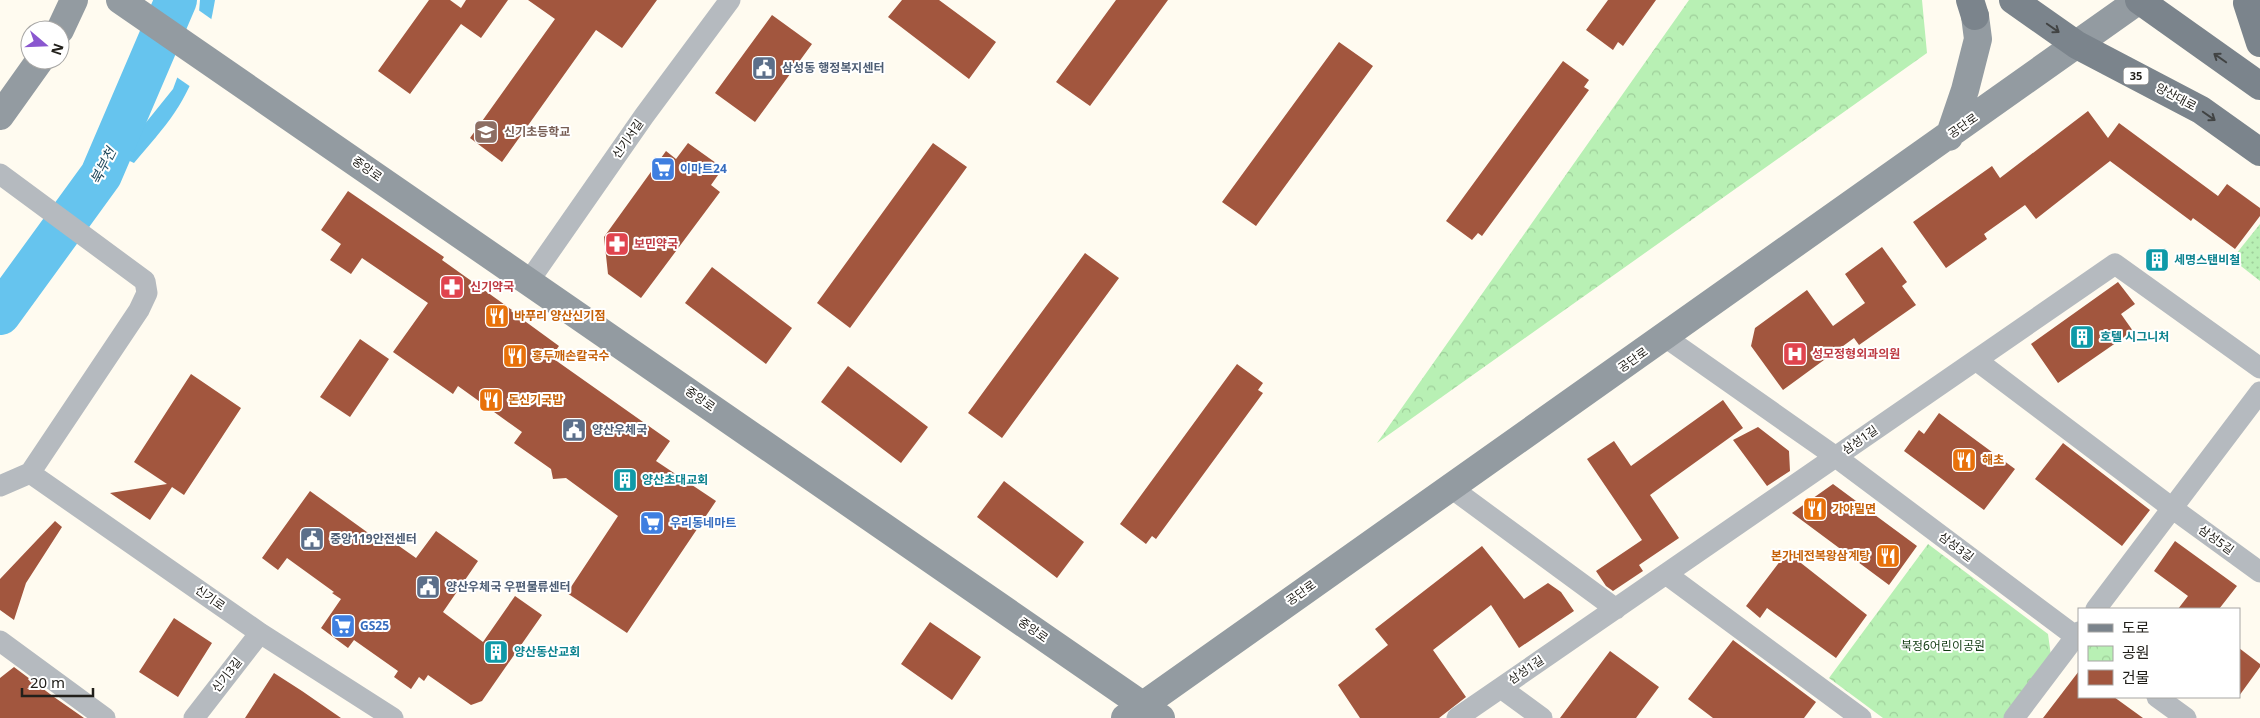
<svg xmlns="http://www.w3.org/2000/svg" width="2260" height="718" font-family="'Noto Sans','Noto Sans KR',sans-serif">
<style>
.grass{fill:url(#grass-dots)}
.park{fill:url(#park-crowns)}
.water{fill:#66c4ee}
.pier{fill:#fffbf0}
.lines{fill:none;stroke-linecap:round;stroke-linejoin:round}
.river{stroke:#66c4ee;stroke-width:42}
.building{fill:#a2563e}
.street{stroke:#b5babf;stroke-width:21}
.secondary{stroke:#939ba1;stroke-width:28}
.primary{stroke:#7b848c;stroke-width:28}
.oneway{stroke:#414343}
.labels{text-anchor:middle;stroke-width:4;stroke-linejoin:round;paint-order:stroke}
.shield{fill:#fff;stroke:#64635f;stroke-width:1}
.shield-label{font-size:11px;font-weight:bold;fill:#22201b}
.service-label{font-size:12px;font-weight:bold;fill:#4e5e75;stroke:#fff;text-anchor:start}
.street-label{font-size:12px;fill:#22201b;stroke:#fff}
.education-label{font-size:12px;font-weight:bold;fill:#785e54;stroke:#fff;text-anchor:start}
.shop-label{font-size:12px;font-weight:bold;fill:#366cbe;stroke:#fff;text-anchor:start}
.health-label{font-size:12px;font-weight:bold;fill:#be3a42;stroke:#fff;text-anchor:start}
.culture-label{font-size:12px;font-weight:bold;fill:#0d838f;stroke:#fff;text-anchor:start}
.food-label{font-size:12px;font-weight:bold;fill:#c56008;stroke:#fff;text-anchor:start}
.park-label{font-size:12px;fill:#123b12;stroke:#fff}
.water-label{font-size:14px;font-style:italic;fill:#224a5d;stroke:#fff}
</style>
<defs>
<pattern id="grass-dots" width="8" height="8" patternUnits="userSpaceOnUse" patternTransform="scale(1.25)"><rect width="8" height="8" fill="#b8f0b4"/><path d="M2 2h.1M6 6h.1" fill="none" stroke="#9ece9a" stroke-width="1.8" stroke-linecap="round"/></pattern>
<pattern id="park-crowns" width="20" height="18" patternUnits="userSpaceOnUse" patternTransform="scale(1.25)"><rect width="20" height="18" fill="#b8f0b4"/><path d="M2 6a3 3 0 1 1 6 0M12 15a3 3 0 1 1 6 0" fill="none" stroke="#9ece9a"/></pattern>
</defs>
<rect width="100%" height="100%" fill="#fffbf0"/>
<path class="grass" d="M2260 224V281L2232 259Z"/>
<path class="park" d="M1689 0H1922L1927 53 1377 443Z
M1928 544 2048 634 2051 656 2005 718H1883L1829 678Z"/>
<path class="water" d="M200 0H215C209 36 196 82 175 112 163 130 148 146 134 163L119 156 173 89 189 46 199 12Z"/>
<path class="pier" d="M197 9 214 21 191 87 175 76Z"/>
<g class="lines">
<path class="river" d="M0 314 101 175 176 0"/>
</g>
<path class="building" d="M429 0H450L461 8 466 0H508L481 38 461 24 410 94 378 71Z
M528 0H657L622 48 596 30 502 162 470 138 555 19Z
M902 0H939L996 42 969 79 888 17Z
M1116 0H1168L1090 106 1056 82Z
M1608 0H1656L1623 46 1618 42 1613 50 1586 30Z
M772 15 812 44 755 122 715 93Z
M1339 42 1373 66 1256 226 1222 202Z
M1563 61 1589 80 1584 87 1589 90 1482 236 1478 233 1472 240 1446 221Z
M2088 111 2108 138 2119 123 2218 196 2227 184 2260 208V216L2235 249 2193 218 2191 221 2110 161 2036 219 2025 205 1984 234 1987 239 1946 268 1913 222 1992 166 2000 178Z
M688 143 723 168 711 185 720 192 641 298 608 274 604 237 666 151 676 159Z
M933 143 967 167 850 328 817 303Z
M348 191 444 257 442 260 512 310 511 311 559 346 551 357 670 441 656 461 716 501 627 633 567 593 618 516 566 478 553 479 551 469 514 443 522 432 458 386 453 394 393 352 428 303 362 258 351 274 330 260 341 244 321 230Z
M1882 247 1907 282 1902 286 1916 305 1859 345 1854 338 1783 390 1751 346 1755 328 1807 290 1833 326 1865 303 1845 274Z
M1085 253 1119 278 1002 438 968 413Z
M712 267 792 328 766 364 685 303Z
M2118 282 2135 304 2121 314 2133 331 2058 383 2031 344Z
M360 339 389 359 350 417 320 397Z
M1237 364 1263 383 1258 390 1263 393 1156 539 1152 536 1146 544 1120 524Z
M848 366 928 427 901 463 821 402Z
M191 374 241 408 184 495 172 487 150 520 110 493 167 484 134 462Z
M1723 400 1743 428 1650 495 1679 538 1639 565 1643 571 1613 591 1606 586 1596 571 1642 540 1587 459 1614 441 1631 466Z
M1939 413 2015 469 1984 510 1904 451 1919 430 1924 434Z
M1758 427 1789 451 1790 471 1767 486 1733 440Z
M2063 443 2150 510 2122 546 2035 479Z
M1004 481 1084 542 1057 578 977 517Z
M1833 484 1917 546 1889 585 1792 513Z
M310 491 378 540 382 534 416 558 436 531 478 561 443 612 483 642 515 596 542 615 482 701 471 705 428 675 424 681 419 677 411 689 394 677 398 671 354 640 348 648 321 628 341 599 332 593 334 592 287 558 278 570 262 558Z
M55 521 62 527 26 583 14 620 0 610V579Z
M2175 541 2237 586 2219 609H2178L2188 596 2154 571Z
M1482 546 1524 599 1548 583 1561 592 1574 611 1519 648 1491 605 1433 650 1466 697 1439 718H1360L1338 685 1388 645 1375 629Z
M1787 552 1867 615 1836 658 1767 608 1760 618 1746 606Z
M174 618 212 643 178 697 139 672Z
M930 622 981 657 952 700 901 664Z
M1733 640 1816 702 1804 718H1713L1688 699Z
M2239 648 2260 664V667L2239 696Z
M1610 651 1659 687 1636 718H1560Z
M14 667 54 697 84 718H0V678Z
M2079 671V697H2114L2143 718H2043Z
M274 673 302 691 341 718H245Z"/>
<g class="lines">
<path class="street" d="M0 174 145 281 147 293 139 310 30 473
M529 281 644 116 730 0
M1665 337 1836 457 2079 639
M1976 360 2172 508 2260 572
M30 473 260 633 393 718
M0 486 30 473
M1450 487 1616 609
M1666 574 1861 718
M2096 609 2260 392
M0 641 105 718
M1501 688 1542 718
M2157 697 2186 718
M194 718 260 633
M1457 718 2115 264 2260 368
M2014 718 2079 632"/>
<path class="secondary" d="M120 0 1161 718
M60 30 74 0
M0 116 40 60
M1949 137 1965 90 1978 39 1975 16
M1125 718 2139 0"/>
<path class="primary" d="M1970 0 1975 16
M2013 0 2077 45 2201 110 2260 152
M2139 0 2260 86
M2247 3 2260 43"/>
</g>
<defs><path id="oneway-shaft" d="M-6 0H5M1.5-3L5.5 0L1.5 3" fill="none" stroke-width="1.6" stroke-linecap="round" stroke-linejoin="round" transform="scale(1.25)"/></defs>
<g class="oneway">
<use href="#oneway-shaft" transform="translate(2053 28) rotate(35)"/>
<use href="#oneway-shaft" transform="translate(2220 58) rotate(-145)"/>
<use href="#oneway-shaft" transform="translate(2209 116) rotate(35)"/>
</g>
<defs>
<symbol id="civic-square" viewBox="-11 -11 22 22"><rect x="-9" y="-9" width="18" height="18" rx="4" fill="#5c6f8a" stroke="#fff"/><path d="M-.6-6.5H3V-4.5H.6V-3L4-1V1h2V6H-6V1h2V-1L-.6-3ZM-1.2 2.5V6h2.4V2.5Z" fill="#fff"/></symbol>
<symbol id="school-square" viewBox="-11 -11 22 22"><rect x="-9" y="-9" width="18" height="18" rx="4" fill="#8d6e63" stroke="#fff"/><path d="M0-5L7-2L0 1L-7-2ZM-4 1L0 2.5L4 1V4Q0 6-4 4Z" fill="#fff"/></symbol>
<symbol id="supermarket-square" viewBox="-11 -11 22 22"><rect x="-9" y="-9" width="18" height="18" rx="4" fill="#3f7fe0" stroke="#fff"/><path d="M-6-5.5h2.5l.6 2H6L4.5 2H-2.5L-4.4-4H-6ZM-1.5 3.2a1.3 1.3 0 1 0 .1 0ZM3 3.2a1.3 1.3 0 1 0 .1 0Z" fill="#fff"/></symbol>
<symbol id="pharmacy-square" viewBox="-11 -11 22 22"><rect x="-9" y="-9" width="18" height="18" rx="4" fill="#e0444e" stroke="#fff"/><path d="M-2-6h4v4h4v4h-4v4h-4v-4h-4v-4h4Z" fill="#fff"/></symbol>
<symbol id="building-square" viewBox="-11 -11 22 22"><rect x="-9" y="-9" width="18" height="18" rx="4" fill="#0f9aa8" stroke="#fff"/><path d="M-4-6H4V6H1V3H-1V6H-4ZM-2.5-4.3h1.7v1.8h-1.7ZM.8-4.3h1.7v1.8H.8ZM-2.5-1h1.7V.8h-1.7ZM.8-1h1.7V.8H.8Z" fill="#fff"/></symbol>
<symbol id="restaurant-square" viewBox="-11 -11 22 22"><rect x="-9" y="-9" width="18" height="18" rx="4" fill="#e8710a" stroke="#fff"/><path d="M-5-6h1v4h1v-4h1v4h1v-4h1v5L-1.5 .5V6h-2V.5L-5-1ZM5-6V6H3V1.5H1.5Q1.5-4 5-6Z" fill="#fff"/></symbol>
<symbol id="hospital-square" viewBox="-11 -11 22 22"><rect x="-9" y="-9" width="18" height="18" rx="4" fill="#e0444e" stroke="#fff"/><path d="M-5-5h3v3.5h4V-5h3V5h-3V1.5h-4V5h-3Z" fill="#fff"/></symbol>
</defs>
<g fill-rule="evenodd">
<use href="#civic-square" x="750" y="54" width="28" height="28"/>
<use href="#school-square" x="472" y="118" width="28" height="28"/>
<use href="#supermarket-square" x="649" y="155" width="28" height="28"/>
<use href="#pharmacy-square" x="603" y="230" width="28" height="28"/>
<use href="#building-square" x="2143" y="246" width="28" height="28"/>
<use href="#pharmacy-square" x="438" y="273" width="28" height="28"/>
<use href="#restaurant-square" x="483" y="302" width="28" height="28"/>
<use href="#building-square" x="2068" y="323" width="28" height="28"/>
<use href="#hospital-square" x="1781" y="340" width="28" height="28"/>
<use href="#restaurant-square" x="501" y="342" width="28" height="28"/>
<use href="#restaurant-square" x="477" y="386" width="28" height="28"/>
<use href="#civic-square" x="560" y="416" width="28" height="28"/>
<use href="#restaurant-square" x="1950" y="446" width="28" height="28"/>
<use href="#building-square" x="611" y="466" width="28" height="28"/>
<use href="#restaurant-square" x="1801" y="495" width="28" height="28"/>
<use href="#supermarket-square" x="638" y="509" width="28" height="28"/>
<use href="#civic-square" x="298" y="525" width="28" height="28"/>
<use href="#restaurant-square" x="1874" y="542" width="28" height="28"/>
<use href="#civic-square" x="414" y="573" width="28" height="28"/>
<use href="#supermarket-square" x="329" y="612" width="28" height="28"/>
<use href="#building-square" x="482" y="638" width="28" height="28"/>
</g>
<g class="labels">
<rect class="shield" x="2123.5" y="67.5" width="25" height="17" rx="4"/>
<g class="shield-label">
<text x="2136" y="80">35</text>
</g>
<g class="service-label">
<text x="782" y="72">삼성동 행정복지센터</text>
<text x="592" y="434">양산우체국</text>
<text x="330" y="543">중앙119안전센터</text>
<text x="446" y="591">양산우체국 우편물류센터</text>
</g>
<g class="street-label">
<text transform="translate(2176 97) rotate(28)" y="4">양산대로</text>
<text transform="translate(1963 126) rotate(-35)" y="4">공단로</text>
<text transform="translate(628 139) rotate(-55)" y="4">신기서길</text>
<text transform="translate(367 169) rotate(35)" y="4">중앙로</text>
<text transform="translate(1633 360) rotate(-35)" y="4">공단로</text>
<text transform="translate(700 399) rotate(35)" y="4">중앙로</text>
<text transform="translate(1860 440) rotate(-35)" y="4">삼성1길</text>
<text transform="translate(2216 540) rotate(36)" y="4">삼성5길</text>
<text transform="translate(1956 547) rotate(37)" y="4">삼성3길</text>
<text transform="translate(1301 593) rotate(-35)" y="4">공단로</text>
<text transform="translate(210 598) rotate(35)" y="4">신기로</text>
<text transform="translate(1033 630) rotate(35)" y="4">중앙로</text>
<text transform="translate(1526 670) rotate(-34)" y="4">삼성1길</text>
<text transform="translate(227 675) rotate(-52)" y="4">신기3길</text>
</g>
<g class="education-label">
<text x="504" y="136">신기초등학교</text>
</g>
<g class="shop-label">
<text x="680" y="173">이마트24</text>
<text x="670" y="527">우리동네마트</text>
<text x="360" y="630">GS25</text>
</g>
<g class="health-label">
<text x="634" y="248">보민약국</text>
<text x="470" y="291">신기약국</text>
<text x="1812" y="358">성모정형외과의원</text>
</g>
<g class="culture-label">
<text x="2174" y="264">세명스탠비철</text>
<text x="2100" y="341">호텔 시그니처</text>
<text x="642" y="484">양산초대교회</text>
<text x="514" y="656">양산동산교회</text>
</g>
<g class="food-label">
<text x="514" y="320">바푸리 양산신기점</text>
<text x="532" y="360">홍두깨손칼국수</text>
<text x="508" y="404">돈신기국밥</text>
<text x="1982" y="464">해초</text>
<text x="1832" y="513">가야밀면</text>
<text x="1870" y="560" text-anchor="end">본가네전복왕삼계탕</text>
</g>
<g class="park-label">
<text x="1943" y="650">북정6어린이공원</text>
</g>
<g class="water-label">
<text transform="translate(103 166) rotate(-63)" y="5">북부천</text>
</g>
</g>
<rect x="2078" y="608" width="162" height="90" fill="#ffffff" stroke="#a7a6a4"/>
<rect x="2088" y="624" width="25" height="8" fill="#7b848c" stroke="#a7a6a4"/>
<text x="2122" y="633" font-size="15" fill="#22201b">도로</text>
<rect x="2088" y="646" width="25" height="15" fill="url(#park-crowns)" stroke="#a7a6a4"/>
<text x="2122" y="658" font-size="15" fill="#22201b">공원</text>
<rect x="2088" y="670" width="25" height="15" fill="#a2563e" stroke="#a7a6a4"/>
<text x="2122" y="683" font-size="15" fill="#22201b">건물</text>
<g transform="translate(45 45) rotate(109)"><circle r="24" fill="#ffffff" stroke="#a7a6a4"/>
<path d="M0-4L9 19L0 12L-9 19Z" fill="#8a57cf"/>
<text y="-8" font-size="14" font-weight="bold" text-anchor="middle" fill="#22201b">N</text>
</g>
<path d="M22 688v8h71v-8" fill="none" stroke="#22201b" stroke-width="2.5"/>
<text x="30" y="688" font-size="15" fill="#22201b" stroke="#ffffff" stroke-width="4" paint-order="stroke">20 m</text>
</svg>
